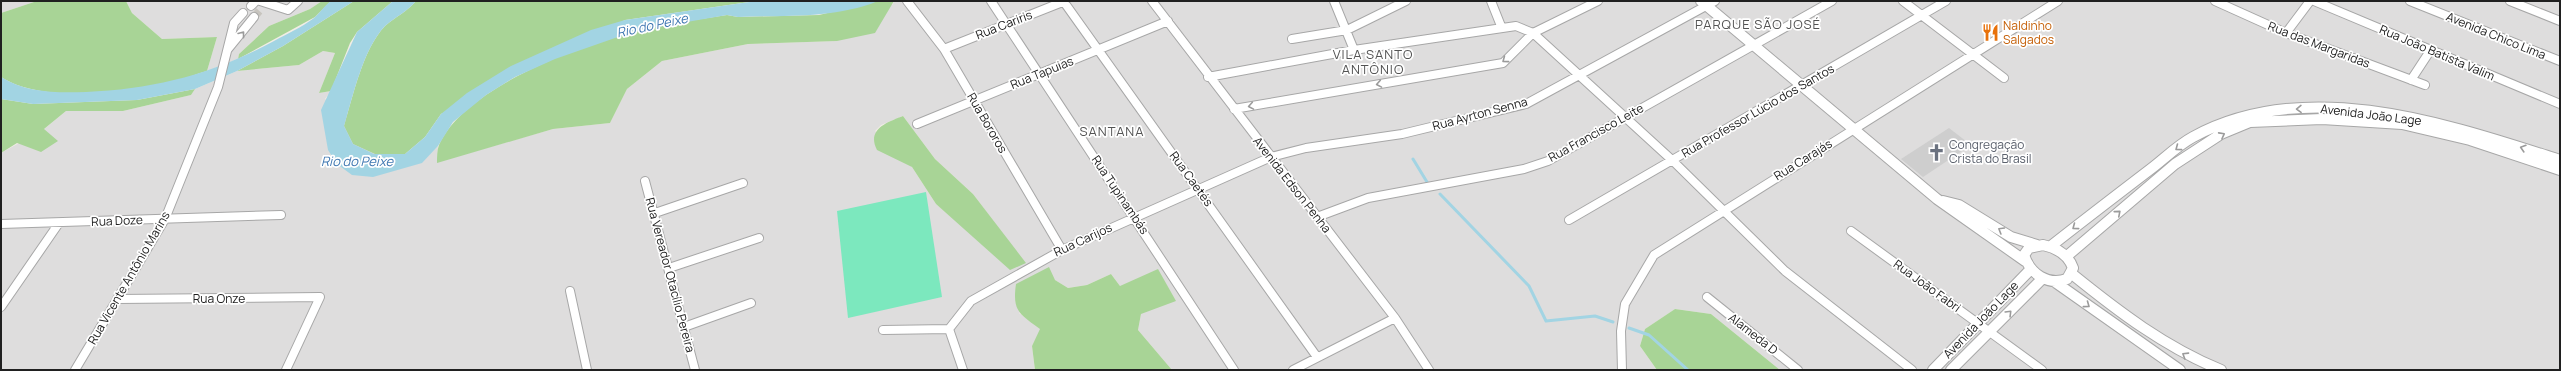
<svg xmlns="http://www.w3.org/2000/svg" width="2561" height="371" font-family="Manrope,sans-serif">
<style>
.residential{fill:#dedddd;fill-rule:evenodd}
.religious{fill:#cecece}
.forest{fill:#a8d496}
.pitch{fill:#7ce8be}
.water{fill:#a2d4e3}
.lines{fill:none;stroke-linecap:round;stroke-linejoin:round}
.stream{stroke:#a2d4e3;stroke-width:3}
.minor-tunnel{stroke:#c7c4be;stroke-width:8;stroke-dasharray:8 4;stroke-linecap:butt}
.minor-casing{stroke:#a7a7a7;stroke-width:10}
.tertiary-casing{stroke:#a7a7a7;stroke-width:12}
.minor{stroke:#fff;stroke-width:8}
.tertiary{stroke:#fff;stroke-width:10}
.oneway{stroke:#9b9b9b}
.labels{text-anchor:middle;stroke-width:3.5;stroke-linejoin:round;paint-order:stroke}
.street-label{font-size:12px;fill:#202020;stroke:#fff}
.food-label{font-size:12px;fill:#c56008;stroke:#fff;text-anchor:start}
.worship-label{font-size:12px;fill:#5b616d;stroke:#fff;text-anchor:start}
.neighbourhood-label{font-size:13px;letter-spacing:1px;fill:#535353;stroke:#fff}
.water-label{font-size:13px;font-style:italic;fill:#4078b2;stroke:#fff}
</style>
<rect width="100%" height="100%" fill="#f1ede5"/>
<path class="residential" d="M1 1H37L1 13Z
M126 1H322L310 9 269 26 239 54 238 59 207 71 217 37 162 39 132 13Z
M894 1H2560V370H1780L1711 314 1675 309 1645 329 1640 346 1657 370H1172L1138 330 1141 314 1111 274 1087 285 1068 288 1055 280 1019 313 1041 329 1032 346 1035 370H1V153L43 130 66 111H123L191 95 195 89 237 71 299 65 323 51 335 53 319 93 331 91 325 99 421 163 438 146 437 162 553 129 610 123 627 89 662 61 748 44 837 41 893 4ZM903 116 935 159 973 194 1025 263 960 224 936 204 912 167 875 131 881 125Z"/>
<path class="religious" d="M1949 128 1971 145 1923 177 1901 159Z"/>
<path class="forest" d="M37 1H126L132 13 162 39 217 37 207 71C196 74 185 79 175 82 128 93 43 104 1 77V13Z
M322 1H331L315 17 238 59 239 54 269 26 310 9Z
M354 1H393L357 32 350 43 331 91 319 93 335 53 323 51 299 65 237 71 283 46Z
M416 1H756L625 20 441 114 425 137 405 154H375L353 144 344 126C353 96 363 49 385 26 395 17 408 11 416 1Z
M878 1H894L875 33 837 41 748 44 662 61 627 89 610 123 553 129 437 163C437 157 437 150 439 145 464 88 580 45 637 30 666 23 697 20 727 15L738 17 819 15Z
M195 89 191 95 123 111H66L44 129 58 141 41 152 17 143 1 153V99L33 104 137 100Z
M903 116 935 159 973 194 1026 263 1010 270 936 204 912 167 877 150C866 129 888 122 903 116Z
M1049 267 1055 280 1068 288 1087 285 1111 274 1120 286 1158 269 1176 301 1141 314 1138 330 1172 370H1035L1032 346 1040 329C1020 314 1012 312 1016 284Z
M1675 309 1711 314 1780 370H1657L1640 346 1645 329Z"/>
<path class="pitch" d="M926 192 942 297 848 318 837 211Z"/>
<path class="water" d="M331 1H354L283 46 237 71 195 89 137 100 33 104 1 99V77C26 93 57 93 86 92 155 89 213 74 274 41 287 34 302 27 314 18 320 13 324 6 331 1Z
M393 1H416C408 11 395 17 385 26 363 49 353 96 344 126L353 144 374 154H405L425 137 441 114 467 93 511 66 591 30 625 20 756 1H878C834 19 785 15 738 17L727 15 635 31 555 59 515 77 486 95 453 122 438 146 422 163 373 177 352 175 337 164 328 150 321 110 357 32Z"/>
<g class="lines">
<path class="stream" d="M1413 159 1427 182
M1440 194 1529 286 1546 321 1595 316 1613 322
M1629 328 1649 335 1688 370"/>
<path class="minor-tunnel" d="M254 17 261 9"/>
<defs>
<path id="minor" d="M260 1 288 10 298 1
M907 1 944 49 1062 250
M991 1 1234 370
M1152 1 1395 318 1429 370
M1334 1 1354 50
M1491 1 1501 26
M1903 1 2004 78
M2215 1 2286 33 2425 85
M2314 1 2560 104
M2410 1 2560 61
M2510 1 2560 21
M1064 2 1317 357
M251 6 256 1
M2286 33 2310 1
M1292 39 1347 30 1406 1
M228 49 254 17
M944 49 1065 1
M1208 77 1354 50 1516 26 1533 33 1673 161 1785 271 1912 370
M2411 80 2430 51
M1234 109 1503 63 1533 33 1598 1
M917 124 1168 21
M645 181 695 370
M655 213 743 183
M1317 217 1368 198 1524 169 1548 161 1832 1
M1569 220 1946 1
M1 224 281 215
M1851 231 2042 370
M669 268 759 238
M570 291 587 370
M1707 297 1798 370
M117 299 320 297 286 370
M1 307 59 223
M684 327 751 303
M883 330 949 329
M75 370 165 219 218 87 234 23 243 13
M963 370 949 329 971 301 1062 250 1271 157 1306 148 1402 134 1526 104 1715 1
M1293 370 1395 318
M1622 370 1621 331 1625 304 1654 255 2058 1"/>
<path id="tertiary" d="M1701 1 1937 199 2025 261
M1943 201 1959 205 2011 237 2037 245
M2043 245C2057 248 2068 254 2073 268L2067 279C2048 286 2030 274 2024 255L2029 248Z
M2051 246C2084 220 2118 194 2152 168 2165 158 2178 145 2193 137 2306 75 2447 124 2560 160
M2067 256 2175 164 2221 134 2250 122 2322 119 2402 124 2470 140 2560 170
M2072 274C2119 312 2165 347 2221 370
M2055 282 2180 370
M1933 370 2030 270
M1951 370 2042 279"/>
</defs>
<use href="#minor" class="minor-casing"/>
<use href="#tertiary" class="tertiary-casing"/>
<use href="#minor" class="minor"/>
<use href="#tertiary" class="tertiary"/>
</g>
<defs><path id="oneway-chevron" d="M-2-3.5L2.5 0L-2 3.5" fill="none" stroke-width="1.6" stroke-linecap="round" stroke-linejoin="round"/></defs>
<g class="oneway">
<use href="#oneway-chevron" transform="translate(242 34) rotate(-52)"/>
<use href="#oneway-chevron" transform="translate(1505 60) rotate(143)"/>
<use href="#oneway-chevron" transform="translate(1379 84) rotate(170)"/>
<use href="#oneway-chevron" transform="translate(1251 106) rotate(170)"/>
<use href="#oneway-chevron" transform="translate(2299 109) rotate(179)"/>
<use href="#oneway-chevron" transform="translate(2222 135) rotate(-28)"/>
<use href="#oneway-chevron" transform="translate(2178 148) rotate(143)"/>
<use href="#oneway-chevron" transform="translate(2523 148) rotate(-163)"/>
<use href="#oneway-chevron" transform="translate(2118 213) rotate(-41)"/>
<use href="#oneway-chevron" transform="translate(2075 227) rotate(143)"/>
<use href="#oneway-chevron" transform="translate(2001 230) rotate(-149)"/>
<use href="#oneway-chevron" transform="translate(2087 305) rotate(36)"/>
<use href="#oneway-chevron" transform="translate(2009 313) rotate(-45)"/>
<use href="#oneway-chevron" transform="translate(2185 355) rotate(-148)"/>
</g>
<defs>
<symbol id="restaurant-bare" viewBox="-9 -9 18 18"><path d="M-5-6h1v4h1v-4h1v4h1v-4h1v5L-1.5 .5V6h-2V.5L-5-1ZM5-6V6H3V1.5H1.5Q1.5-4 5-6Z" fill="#e8710a" stroke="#fff" stroke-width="2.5" paint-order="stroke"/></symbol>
<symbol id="church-bare" viewBox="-9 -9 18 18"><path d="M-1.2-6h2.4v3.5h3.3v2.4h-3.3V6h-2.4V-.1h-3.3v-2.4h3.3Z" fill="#6b7280" stroke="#fff" stroke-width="2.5" paint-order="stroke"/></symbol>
</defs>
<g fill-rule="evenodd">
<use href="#restaurant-bare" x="1978" y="20" width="25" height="25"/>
<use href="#church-bare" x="1924" y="140" width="25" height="25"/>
</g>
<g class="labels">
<g class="street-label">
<text transform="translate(1004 25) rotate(-21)" y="4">Rua Cariris</text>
<text transform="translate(2496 36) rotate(22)" y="4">Avenida Chico Lima</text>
<text transform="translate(2319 45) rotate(21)" y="4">Rua das Margaridas</text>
<text transform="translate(2437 53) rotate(23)" y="4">Rua João Batista Valim</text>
<text transform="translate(1042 73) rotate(-22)" y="4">Rua Tapuias</text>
<text transform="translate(1758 111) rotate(-30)" y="4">Rua Professor Lúcio dos Santos</text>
<text transform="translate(1480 114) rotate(-15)" y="4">Rua Ayrton Senna</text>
<text transform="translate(2371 115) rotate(7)" y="4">Avenida João Lage</text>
<text transform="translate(987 123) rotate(60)" y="4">Rua Bororos</text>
<text transform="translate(1596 133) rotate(-29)" y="4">Rua Francisco Leite</text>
<text transform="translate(1803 160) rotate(-32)" y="4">Rua Carajás</text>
<text transform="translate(1191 179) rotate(54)" y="4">Rua Caetés</text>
<text transform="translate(1292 185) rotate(52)" y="4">Avenida Edson Penha</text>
<text transform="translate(1120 195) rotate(56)" y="4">Rua Tupinambás</text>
<text transform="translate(117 221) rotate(-2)" y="4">Rua Doze</text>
<text transform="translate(1083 240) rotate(-25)" y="4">Rua Carijos</text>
<text transform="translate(670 275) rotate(75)" y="4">Rua Vereador Otacílio Pereira</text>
<text transform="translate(129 278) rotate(-60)" y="4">Rua Vicente Antônio Marins</text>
<text transform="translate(1927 286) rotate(36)" y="4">Rua João Fabri</text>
<text x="219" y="303">Rua Onze</text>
<text transform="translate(1981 320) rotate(-46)" y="4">Avenida João Lage</text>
<text transform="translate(1753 334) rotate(38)" y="4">Alameda D</text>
</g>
<g class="food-label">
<text x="2003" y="30">Naldinho<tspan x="2003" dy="14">Salgados</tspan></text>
</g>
<g class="worship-label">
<text x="1949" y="149">Congregação<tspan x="1949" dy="14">Crista do Brasil</tspan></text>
</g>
<g class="neighbourhood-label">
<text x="1758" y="29">PARQUE SÃO JOSÉ</text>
<text x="1373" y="59">VILA SANTO<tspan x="1373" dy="15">ANTÔNIO</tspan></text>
<text x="1112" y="136">SANTANA</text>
</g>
<g class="water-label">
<text transform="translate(652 25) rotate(-12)" y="5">Rio do Peixe</text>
<text x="357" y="166">Rio do Peixe</text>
</g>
</g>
<rect width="2561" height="371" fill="none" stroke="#202020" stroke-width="4"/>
</svg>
